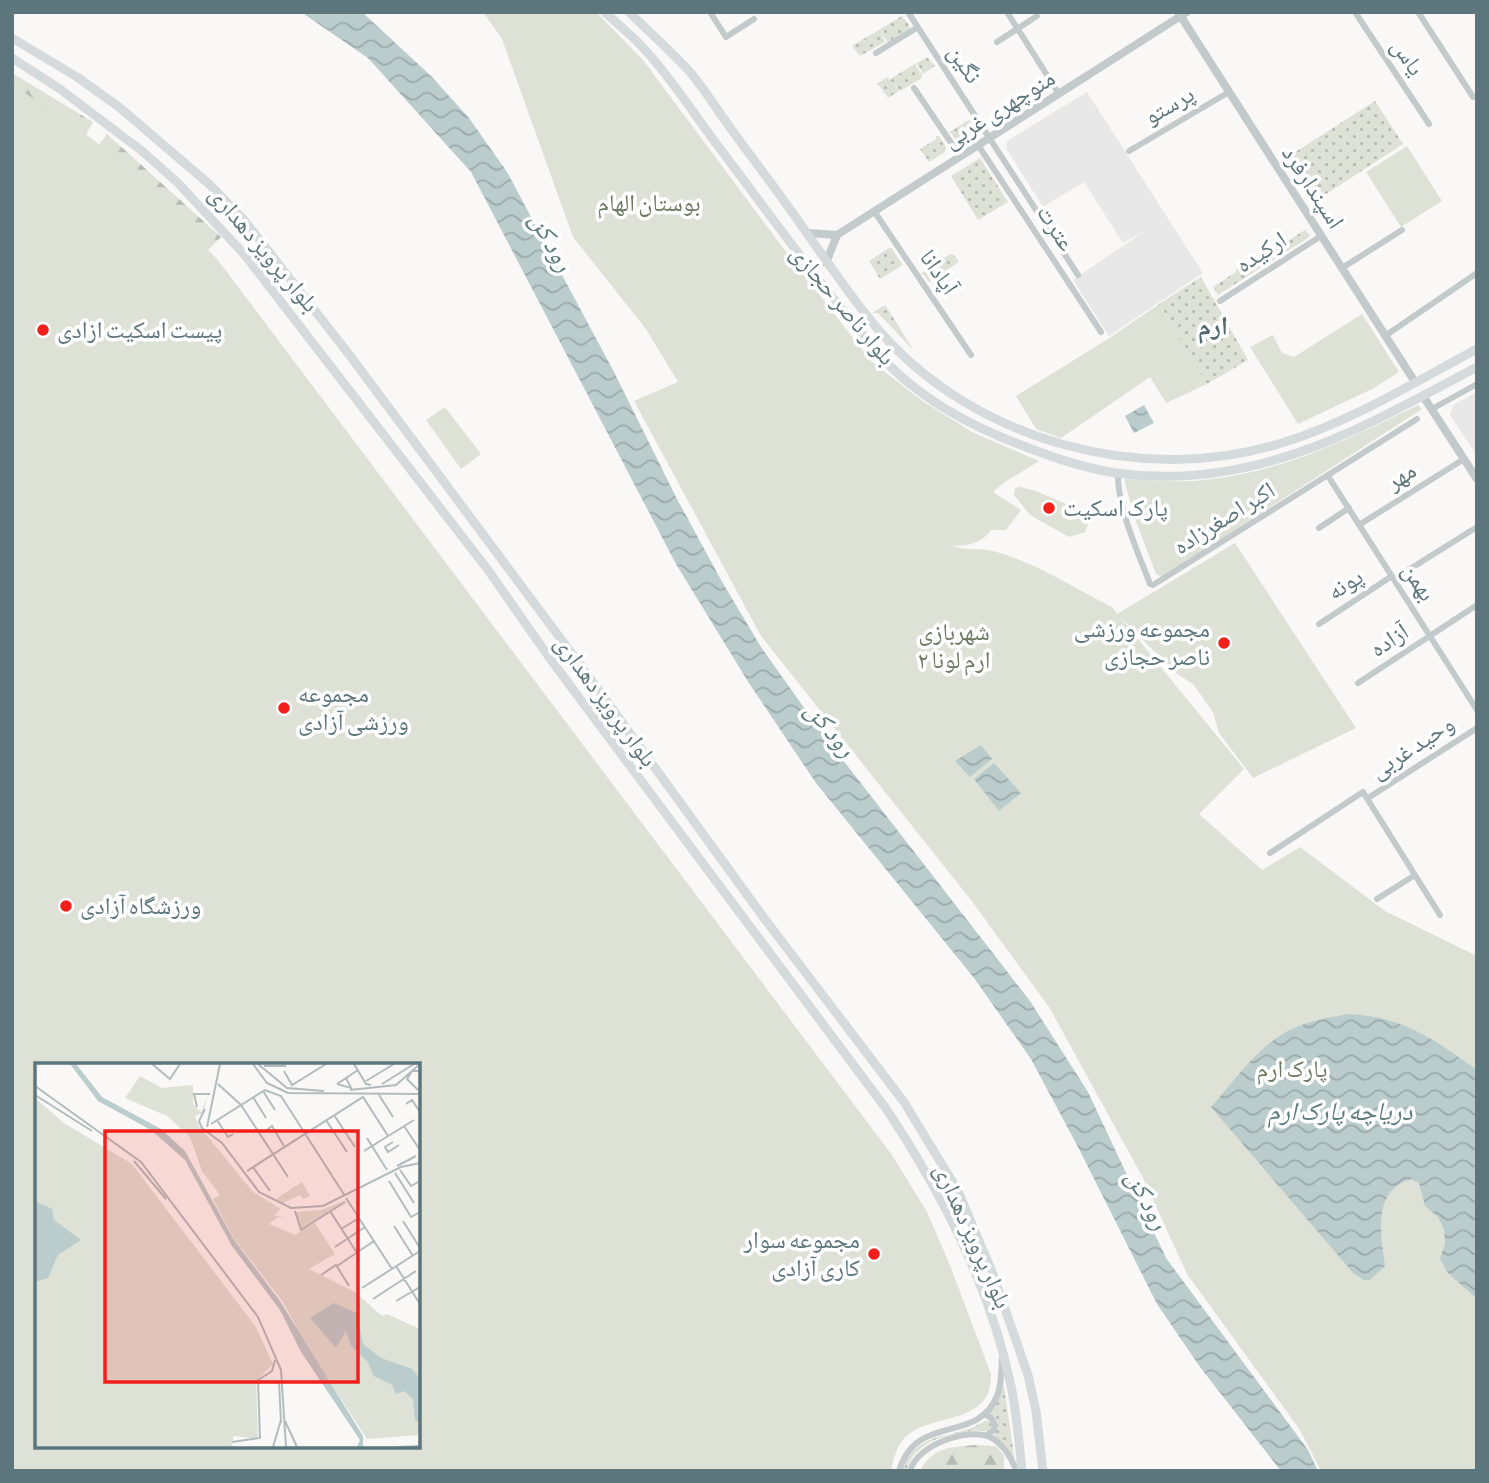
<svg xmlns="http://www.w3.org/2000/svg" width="1489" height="1483" font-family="'Asap Condensed','Noto Naskh Arabic',sans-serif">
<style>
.built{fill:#e7e8e7}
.forest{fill:url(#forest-firs)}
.park{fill:#dde1d6;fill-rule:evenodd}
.garden{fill:url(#garden-dots)}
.water{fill:url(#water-waves)}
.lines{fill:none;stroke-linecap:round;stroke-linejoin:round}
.minor{stroke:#c3cacc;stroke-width:6}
.tertiary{stroke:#c3cacc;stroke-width:8}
.secondary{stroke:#d5dbdd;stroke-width:9}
.poi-dot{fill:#f31f1b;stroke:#fff;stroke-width:2.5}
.labels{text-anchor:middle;stroke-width:7;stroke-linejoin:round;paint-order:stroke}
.street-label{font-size:24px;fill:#5d767e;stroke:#fff}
.park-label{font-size:24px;fill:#6b7a60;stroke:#fff}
.poi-label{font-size:24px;fill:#5d767e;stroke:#fff;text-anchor:start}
.water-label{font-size:26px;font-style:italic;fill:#5c7c7e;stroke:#fff}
.neighbourhood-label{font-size:26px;font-weight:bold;fill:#54686e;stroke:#fff}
.inset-road{fill:none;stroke:#b2bcbf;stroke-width:2}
.view{fill:#f31f1b;fill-opacity:0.15;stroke:#f31f1b;stroke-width:3.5}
.inset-edge{fill:none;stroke:#5d767e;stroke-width:3.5}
</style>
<defs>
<pattern id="forest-firs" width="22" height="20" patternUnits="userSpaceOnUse" patternTransform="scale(1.75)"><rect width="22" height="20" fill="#dde1d6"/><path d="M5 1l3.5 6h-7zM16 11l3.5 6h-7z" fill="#b6bbb3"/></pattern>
<pattern id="garden-dots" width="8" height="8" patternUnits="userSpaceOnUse" patternTransform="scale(1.75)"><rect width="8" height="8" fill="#dde1d6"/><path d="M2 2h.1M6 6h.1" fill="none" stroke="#b6bbb3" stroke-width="1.8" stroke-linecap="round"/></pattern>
<pattern id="water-waves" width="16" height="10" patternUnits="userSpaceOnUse" patternTransform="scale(1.75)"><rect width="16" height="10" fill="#bbcccd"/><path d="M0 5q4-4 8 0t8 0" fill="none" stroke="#9baaac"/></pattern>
</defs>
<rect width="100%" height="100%" fill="#f9f8f6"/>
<path class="built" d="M1087 92 1203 273 1109 336 1073 280 1146 230 1123 243 1084 182 1043 207 1006 148 1007 141Z
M1477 392V456L1450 415 1453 405Z"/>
<path class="forest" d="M12 73 93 122 86 135 12 114Z
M107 134 221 237 189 269 47 215Z
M977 1445 996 1446 1004 1455V1471H920C934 1446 951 1447 977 1445Z"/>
<path class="park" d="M483 12H596L643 60 780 244 871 361 921 400 972 432 1039 461C1026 470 1002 482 993 492L1021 510 1006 530H991C982 544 964 547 951 545 965 552 978 547 993 551 1035 562 1074 588 1112 607L1117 614 1235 543 1356 728 1253 778 1219 733 1213 712 1193 684 1176 673 1120 617 1244 769 1199 814 1262 870 1300 847 1385 911 1477 956V1471H1321L1300 1430 1187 1274 1143 1178 1049 1007 971 900 761 636 634 401 678 382 646 329 573 237 502 39Z
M12 85C63 116 112 151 154 192 176 213 196 237 217 259L892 1155 927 1212 951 1268 991 1374C993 1428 927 1411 903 1440 896 1448 893 1461 891 1471H12ZM37 1065H418V1446H37Z
M1407 146 1442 201 1401 227 1366 172Z
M1159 304 1207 384 1166 403 1150 377 1061 438 1036 429 1016 396 1111 337Z
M1362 314 1399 372 1374 388 1298 424 1250 347 1273 335 1282 353 1294 357Z
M1418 405 1422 409 1162 577 1156 574 1134 516 1124 479C1151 480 1179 483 1205 480 1283 472 1349 439 1418 405Z
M445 407 481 454 461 469 426 420Z
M1020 487 1036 491 1087 513 1090 521 1085 532 1069 537 1030 515 1014 495 1015 488Z"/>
<path class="garden" d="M902 16 910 26 909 29 888 43 880 31 885 42 860 56 852 46Z
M927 57 935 66 923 74 918 65H915L922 74V78L900 91 892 80 899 91 888 98 879 85 876 84 888 77 890 81V79Z
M1375 101 1403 144 1317 200 1286 158Z
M969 120 975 128 973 135 962 141H956L951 133H948Z
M936 136H939L946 147 945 152 929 162 920 149 936 139Z
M980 158 1008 202 978 220 951 176Z
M1305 230 1310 235 1308 238 1218 295 1213 287 1236 272 1237 269H1243Z
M889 248 892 249 903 265 880 279 869 261Z
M950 254 954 255 959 262 929 282 924 275 920 274Z
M1201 277 1248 360 1207 384 1159 304Z
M883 306H886L914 351 878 313H872Z
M1003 1380 1015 1462 1007 1447 994 1436 998 1423 989 1413 999 1398Z
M986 1420 991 1422 992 1428 989 1431C959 1429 915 1438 906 1471H901C920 1426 954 1442 986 1420Z"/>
<path class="water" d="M301 12H362L431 76 469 118 507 172 614 372 676 497 721 580 761 647 822 733 1030 1001 1088 1092 1166 1258 1308 1450 1318 1471H1281L1200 1367 1157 1304 1079 1149 1031 1059 974 978 816 783 747 680 676 564 471 172 368 58Z
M1144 405 1154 423 1134 433 1125 416Z
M981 745 992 759 970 777 955 761Z
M994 763 1021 793 999 811 974 779Z
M1348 1014C1404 1017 1432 1038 1477 1070V1299L1448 1273 1440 1259 1445 1244 1444 1229 1438 1217 1425 1206 1419 1183 1412 1179C1371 1190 1381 1235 1385 1266L1370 1280H1364L1354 1274 1211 1107C1233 1082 1256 1050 1284 1033 1303 1022 1327 1018 1348 1014Z"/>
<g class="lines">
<path class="minor" d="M710 12 726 37 754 19
M908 12 1078 275
M1007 12 1059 94
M1355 12 1429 124
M1418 12 1473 97
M997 42 1037 16
M876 53 918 27
M914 88 960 156
M978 145 1101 332
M1129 151 1229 92
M874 211 971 355
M1342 268 1402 230
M1220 301 1321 236
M1385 336 1477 273
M1432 409 1477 384
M1118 473C1117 507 1138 552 1150 584L1153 585 1417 419
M1328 476 1477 710
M1359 525 1464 459
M1319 528 1349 508
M1394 579 1477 527
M1319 624 1392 576
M1358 683 1477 605
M1368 798 1477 728
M1270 853 1363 792 1440 915
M1377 899 1415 875
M985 1414 991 1418 995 1425 993 1431 986 1435
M899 1471C917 1412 977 1445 997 1396 1002 1384 1001 1371 1002 1358
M910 1471C917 1445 967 1427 990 1437 1004 1444 1010 1457 1017 1471"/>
<path class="tertiary" d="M1178 12 1415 382
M808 233 837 235
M837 235 1187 12
M826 263 837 235
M1423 396 1477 479"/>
<path class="secondary" d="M605 12C618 25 633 36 645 50 672 79 694 114 718 146 771 216 822 288 879 354 915 396 970 426 1021 445 1051 457 1083 468 1116 473 1253 492 1361 429 1477 367
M629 12C649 32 671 51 690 72 706 91 719 113 734 133 758 166 783 198 806 232 829 264 850 296 876 327 972 441 1143 488 1285 442 1352 421 1415 382 1477 349
M12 38 77 77 119 107 209 184 244 220 348 353 584 670 764 918 904 1102 958 1191 993 1274 1028 1375 1036 1411 1043 1471
M12 58 60 89 142 151 178 183 244 254 488 570 551 660 887 1110C943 1195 990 1286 1011 1386 1017 1414 1019 1442 1022 1471"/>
</g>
<g class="poi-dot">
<circle cx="43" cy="330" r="7"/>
<circle cx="1049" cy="508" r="7"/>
<circle cx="1224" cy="643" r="7"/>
<circle cx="284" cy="708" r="7"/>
<circle cx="66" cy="906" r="7"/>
<circle cx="874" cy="1254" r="7"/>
</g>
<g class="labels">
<g class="street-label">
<text transform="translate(1408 57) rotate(56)" y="8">یاس</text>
<text transform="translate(965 64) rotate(57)" y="8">نگین</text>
<text transform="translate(1169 105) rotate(-30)" y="8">پرستو</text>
<text transform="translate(999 109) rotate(-32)" y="8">منوچهری غربی</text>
<text transform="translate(1313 187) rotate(57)" y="8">اسپندارفرد</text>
<text transform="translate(1056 228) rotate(57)" y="8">عترت</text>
<text transform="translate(264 249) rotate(50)" y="8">بلوار پرویز دهداری</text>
<text transform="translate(1261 252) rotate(-33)" y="8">ارکیده</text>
<text transform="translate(939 272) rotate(56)" y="8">آپادانا</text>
<text transform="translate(843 305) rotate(50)" y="8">بلوار ناصر حجازی</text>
<text transform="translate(1401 476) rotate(-33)" y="8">مهر</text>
<text transform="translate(1224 518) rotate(-32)" y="8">اکبر اصغرزاده</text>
<text transform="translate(1419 582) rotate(57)" y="8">بهمن</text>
<text transform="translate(1345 584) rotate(-33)" y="8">پونه</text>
<text transform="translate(1389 640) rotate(-33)" y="8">آزاده</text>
<text transform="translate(606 701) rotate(54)" y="8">بلوار پرویز دهداری</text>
<text transform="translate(1412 747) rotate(-33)" y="8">وحید غربی</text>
<text transform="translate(973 1236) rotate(66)" y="8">بلوار پرویز دهداری</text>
</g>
<g class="park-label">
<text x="649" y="211">بوستان الهام</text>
<text x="954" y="640">شهربازی<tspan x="954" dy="28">ارم لونا ۲</tspan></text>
<text x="1292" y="1077">پارک ارم</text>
</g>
<g class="poi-label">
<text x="57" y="338">پیست اسکیت ازادی</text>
<text x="1063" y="516">پارک اسکیت</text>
<text x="1210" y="637" text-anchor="end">مجموعه ورزشی<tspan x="1210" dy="28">ناصر حجازی</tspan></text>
<text x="298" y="702">مجموعه<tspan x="298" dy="28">ورزشی آزادی</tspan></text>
<text x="80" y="914">ورزشگاه آزادی</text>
<text x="860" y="1248" text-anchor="end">مجموعه سوار<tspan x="860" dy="28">کاری آزادی</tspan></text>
</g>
<g class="water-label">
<text transform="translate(552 242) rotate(62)" y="9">رود کن</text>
<text transform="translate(831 729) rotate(51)" y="9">رود کن</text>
<text x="1340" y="1120">دریاچه پارک ارم</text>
<text transform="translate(1148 1200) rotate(63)" y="9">رود کن</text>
</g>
<g class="neighbourhood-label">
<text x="1213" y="335">ارم</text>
</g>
</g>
<g transform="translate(35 1063)">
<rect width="385" height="385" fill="#f9f8f6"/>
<path d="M105 13 127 25 158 22V41L166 49 173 32 168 50 160 53 164 63 218 129 246 146 239 152 255 156 243 154 234 161 260 172 280 160 300 191 274 206 320 229 347 253 352 251 385 266V372L332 376 272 284 248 239 199 176 178 136 185 132 167 108 155 74 132 53 90 35ZM0 35 29 60 97 101 221 264 238 301 221 318 223 376 199 373 196 384H0ZM267 119 275 133 268 136 265 132 246 141 242 135ZM311 137 267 166 261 149 286 147Z" fill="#dde1d6"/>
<path d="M35 1H41L67 34 126 66 150 88 199 177 245 238 328 373V384H322L325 377 266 289 245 247 197 183 150 97 116 67 63 38ZM0 138 17 146 19 157 46 177 23 192 13 215 0 219ZM299 240 322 250 328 281 346 295 377 306 385 316V359L380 358 378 336 369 328 361 331 357 322 339 313 332 298 316 283 311 268 301 285 275 255Z" fill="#bbcccd"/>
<path class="inset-road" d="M117 1 135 16 145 1M218 1 232 20 253 30 385 31M223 1 252 25 289 28M319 1 331 21 336 22M229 3H251M249 8 257 22 291 1M331 18 359 1M183 21 206 42 253 114M302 21 316 25 311 15M302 21 323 7M347 21 379 1M0 23 106 99 223 254 246 307 251 384M315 27 361 22 385 1M383 27 372 16 377 8H385M228 28 240 47M0 32 57 68M344 32 358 54M218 34 231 55M371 41 377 37 385 49M162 44 159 31H175M299 52 320 84M182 57 193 74 198 71M291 57 312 89M176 61 230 27 246 33 310 133M369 63 385 87M172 64 185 1M167 65 187 80 224 129 256 145 288 143 366 104 385 100M167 65 164 58 170 46M232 67 237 63 249 83M332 75 352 107M358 79 350 84 353 89 364 82M329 88 379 57M99 98 131 136M362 103 381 93M218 104 235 128M365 107 376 123 385 118M212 108 328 34 353 73M360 110 379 140M354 118 376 154 385 149M311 135 357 206M260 148 266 167 310 139M295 148 322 190M368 158 385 185M359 163 378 193M306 166 324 155M300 184 330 164M302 203 339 178M361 203 385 241M286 212 301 202 314 223M327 225 385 188M338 236 381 208M361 238 385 224M244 318 246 360M250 358 262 384M197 379 225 375 223 317 237 308 240 297M238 384 246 357M363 384 385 383"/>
<path class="view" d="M70 68H323V319H70Z"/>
<rect width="385" height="385" class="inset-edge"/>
</g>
<rect width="1489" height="1483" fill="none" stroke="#5d767e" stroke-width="28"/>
</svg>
